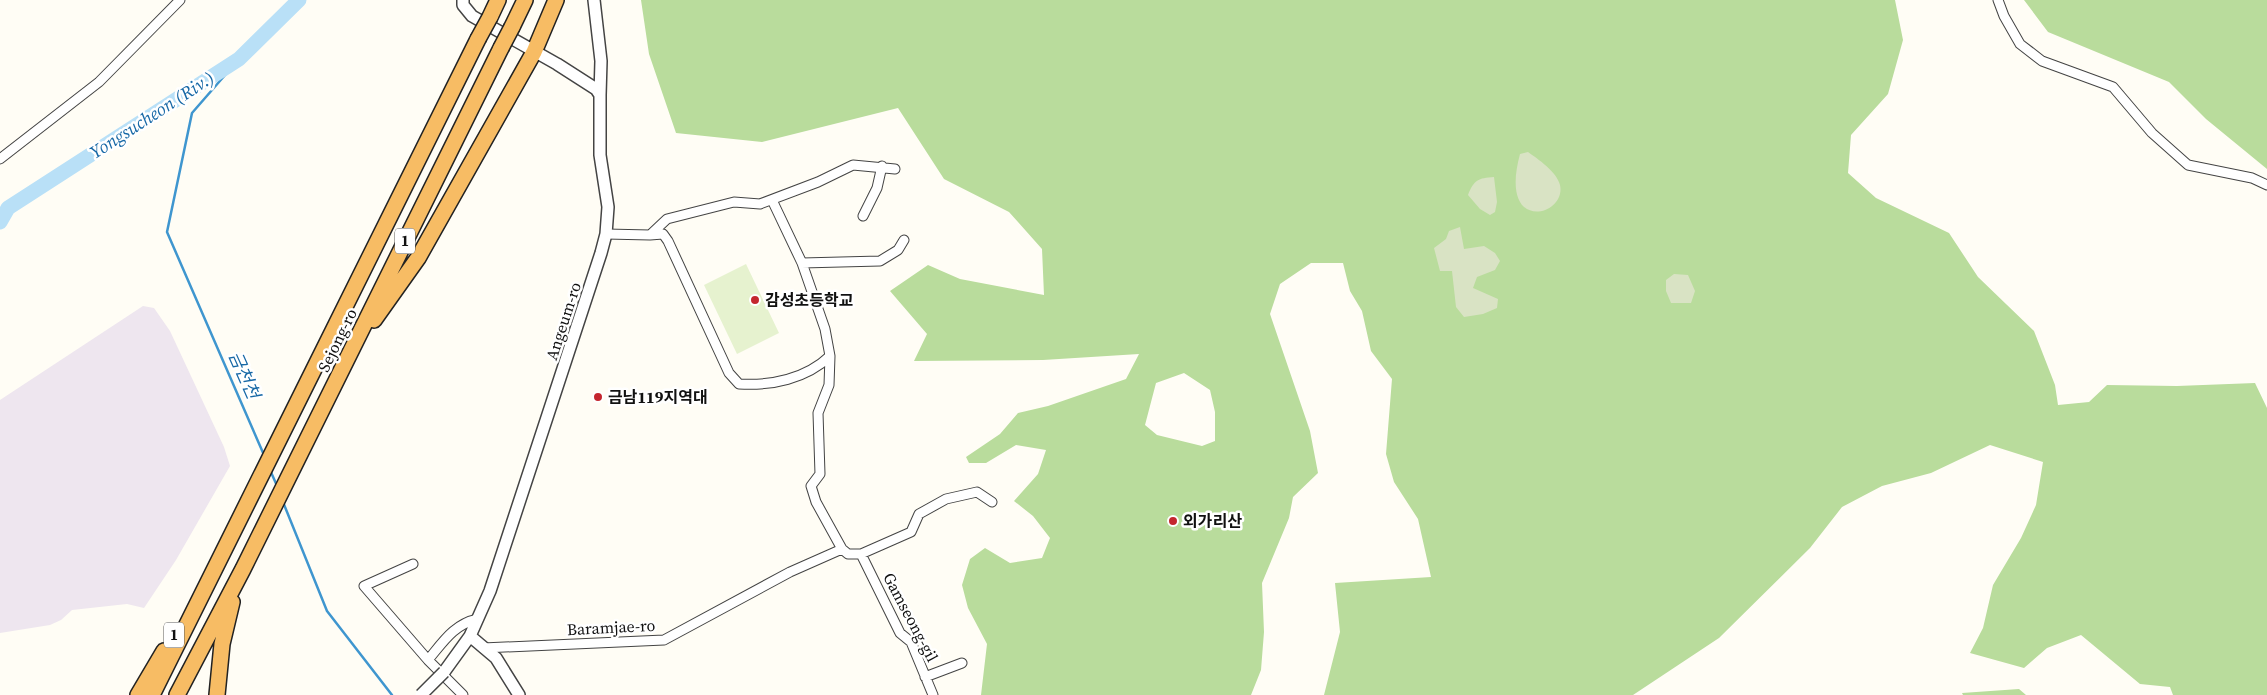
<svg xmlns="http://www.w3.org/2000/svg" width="2267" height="695" font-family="'Source Serif 4','Noto Sans KR',serif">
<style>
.industrial{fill:#eee6ef}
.forest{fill:#b9dc9c;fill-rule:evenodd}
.cemetery{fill:#d9e3c4}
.pitch{fill:#e6f2cf}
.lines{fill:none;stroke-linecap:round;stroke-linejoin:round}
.stream{stroke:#3f96cf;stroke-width:2.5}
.river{stroke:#b9e0f7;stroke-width:15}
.minor-casing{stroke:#444;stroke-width:11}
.tertiary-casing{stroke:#444;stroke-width:14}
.trunk-casing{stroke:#222;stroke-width:18}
.minor{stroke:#fff;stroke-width:9}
.tertiary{stroke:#fff;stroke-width:11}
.trunk{stroke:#f7bc64;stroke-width:15}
.tertiary-bridge-casing{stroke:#444;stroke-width:14;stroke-linecap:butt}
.trunk-bridge-casing{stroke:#222;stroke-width:18;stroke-linecap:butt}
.tertiary-bridge{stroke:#fff;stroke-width:11}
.trunk-bridge{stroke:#f7bc64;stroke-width:15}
.poi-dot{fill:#c4262e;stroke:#fff;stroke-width:2}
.labels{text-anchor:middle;stroke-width:5;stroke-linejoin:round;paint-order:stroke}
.shield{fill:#fff;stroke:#585858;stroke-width:1}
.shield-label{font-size:15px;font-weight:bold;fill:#111}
.poi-label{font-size:16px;font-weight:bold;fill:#111;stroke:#fff;text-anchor:start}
.street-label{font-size:16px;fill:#111;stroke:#fff}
.water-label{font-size:18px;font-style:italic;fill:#1768a6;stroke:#fff}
</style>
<rect width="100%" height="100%" fill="#fffdf5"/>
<path class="industrial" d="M143 306 154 308 170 331 224 447 230 466 176 560 144 608 127 604 72 610 61 620 50 625 0 633V400Z"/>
<path class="forest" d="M641 0H1895L1903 40 1888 94 1851 135 1848 173 1876 198 1949 233 1978 277 2034 331 2055 385 2058 405 2089 402 2107 385 2177 386 2255 383 2267 408V695H2173L2170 687 2140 684 2081 635 2047 648 2024 668 1970 653 1983 628 1993 585 2021 538 2036 505 2043 462 1990 445 1931 473 1882 486 1842 507 1810 548 1719 638 1633 695H1324L1340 632 1335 583 1431 577 1418 519 1394 482 1386 454 1392 379 1371 351 1362 311 1350 291 1343 263H1311L1280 284 1270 314 1310 431 1318 473 1293 497 1289 518 1262 583 1264 632 1261 670 1251 695H981L987 644 968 608 962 585 970 559 985 548 1010 563 1042 558 1050 538 1033 516 1014 501 1038 474 1046 450 1016 445 986 463H969L966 457 1000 434 1018 413 1048 406 1126 379 1139 354 1043 360 914 361 927 334 890 291 928 265 960 279 1044 295 1042 249 1009 212 944 179 898 108 762 142 676 133 649 54ZM1184 373 1210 390 1215 412V441L1202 446 1157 435 1145 425 1156 383Z
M2024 0H2267V169L2206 119 2169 82 2048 32Z
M2019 689 2026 695H1963L1962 693Z"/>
<path class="cemetery" d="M1528 152C1538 159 1557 172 1560 185 1567 216 1498 235 1520 154Z
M1494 177 1497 202 1495 212 1490 215 1480 209 1468 195C1474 180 1478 178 1494 177Z
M1460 227 1464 249 1484 246 1495 253 1500 261 1495 270 1477 277 1473 288 1498 299 1497 308 1483 314 1464 317 1456 307 1452 271H1440L1434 248 1446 239 1449 231Z
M1674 274 1688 275 1695 291 1691 303H1671L1666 291V280Z"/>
<path class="pitch" d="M746 264 779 333 737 354 704 285Z"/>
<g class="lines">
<path class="stream" d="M239 59 192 113 167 232 264 455
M270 470 278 488
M283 502 327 611 392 695"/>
<path class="river" d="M0 222 8 208 239 59 299 0"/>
<defs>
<path id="minor" d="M1998 0 2004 16 2020 44 2042 61 2113 87 2152 133 2188 165 2252 178 2267 185
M0 159 99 82 180 0
M772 200 802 263 825 329 830 356 829 385 818 413 820 474 811 486 816 502 842 549 848 554H861L900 633 911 642 933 695
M863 216 877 188 882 166
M606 234 650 235 667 219 734 202 760 204 818 182 853 165 895 169
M650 235 663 234 668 241 729 373 739 384C771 386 806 379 830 356
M802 263 880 261 898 250 904 240
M861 554 911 532 919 514 946 499 977 492 992 502
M413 564 364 586 428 660C443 642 454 624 478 619
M483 648 664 640 790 572 842 549
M428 660 463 695
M925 677 962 663"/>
<path id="tertiary" d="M594 0 601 61 600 95
M470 636 496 658 519 695
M444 672 470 636 490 591 601 253 606 234 608 207 600 155V95L596 89 557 64 472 16 463 5V0"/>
<path id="trunk" d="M490 17 498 0
M512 27 525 0
M374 320 418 258 534 52 556 0
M138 695 164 651
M152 695 478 39
M177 695 243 569 501 48
M217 695 222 644 232 602"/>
</defs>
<use href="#minor" class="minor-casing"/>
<use href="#tertiary" class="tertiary-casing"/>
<use href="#trunk" class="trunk-casing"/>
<use href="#minor" class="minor"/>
<use href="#tertiary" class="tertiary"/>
<use href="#trunk" class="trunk"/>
<defs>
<path id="tertiary-bridge" d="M421 695 444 672"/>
<path id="trunk-bridge" d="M478 39 490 17
M501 48 512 27"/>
</defs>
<use href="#tertiary-bridge" class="tertiary-bridge-casing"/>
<use href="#trunk-bridge" class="trunk-bridge-casing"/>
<use href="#tertiary-bridge" class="tertiary-bridge"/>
<use href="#trunk-bridge" class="trunk-bridge"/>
</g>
<g class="poi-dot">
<circle cx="755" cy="300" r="5"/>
<circle cx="598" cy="397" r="5"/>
<circle cx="1173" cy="521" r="5"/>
</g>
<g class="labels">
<g class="shield">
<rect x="395" y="228.5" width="20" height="25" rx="4"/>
<rect x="164" y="622.5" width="20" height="25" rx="4"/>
</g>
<g class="shield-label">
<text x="405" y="246">1</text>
<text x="174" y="640">1</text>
</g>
<g class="poi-label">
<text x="765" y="306">감성초등학교</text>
<text x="608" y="403">금남119지역대</text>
<text x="1183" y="527">외가리산</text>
</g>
<g class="street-label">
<text transform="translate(563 321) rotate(-72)" y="6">Angeum-ro</text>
<text transform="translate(337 340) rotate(-64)" y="6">Sejong-ro</text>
<text transform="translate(911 617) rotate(62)" y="6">Gamseong-gil</text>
<text transform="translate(611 627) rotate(-3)" y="6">Baramjae-ro</text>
</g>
<g class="water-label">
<text transform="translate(152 115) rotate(-33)" y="6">Yongsucheon (Riv.)</text>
<text transform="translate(244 375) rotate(66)" y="6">금천천</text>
</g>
</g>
</svg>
